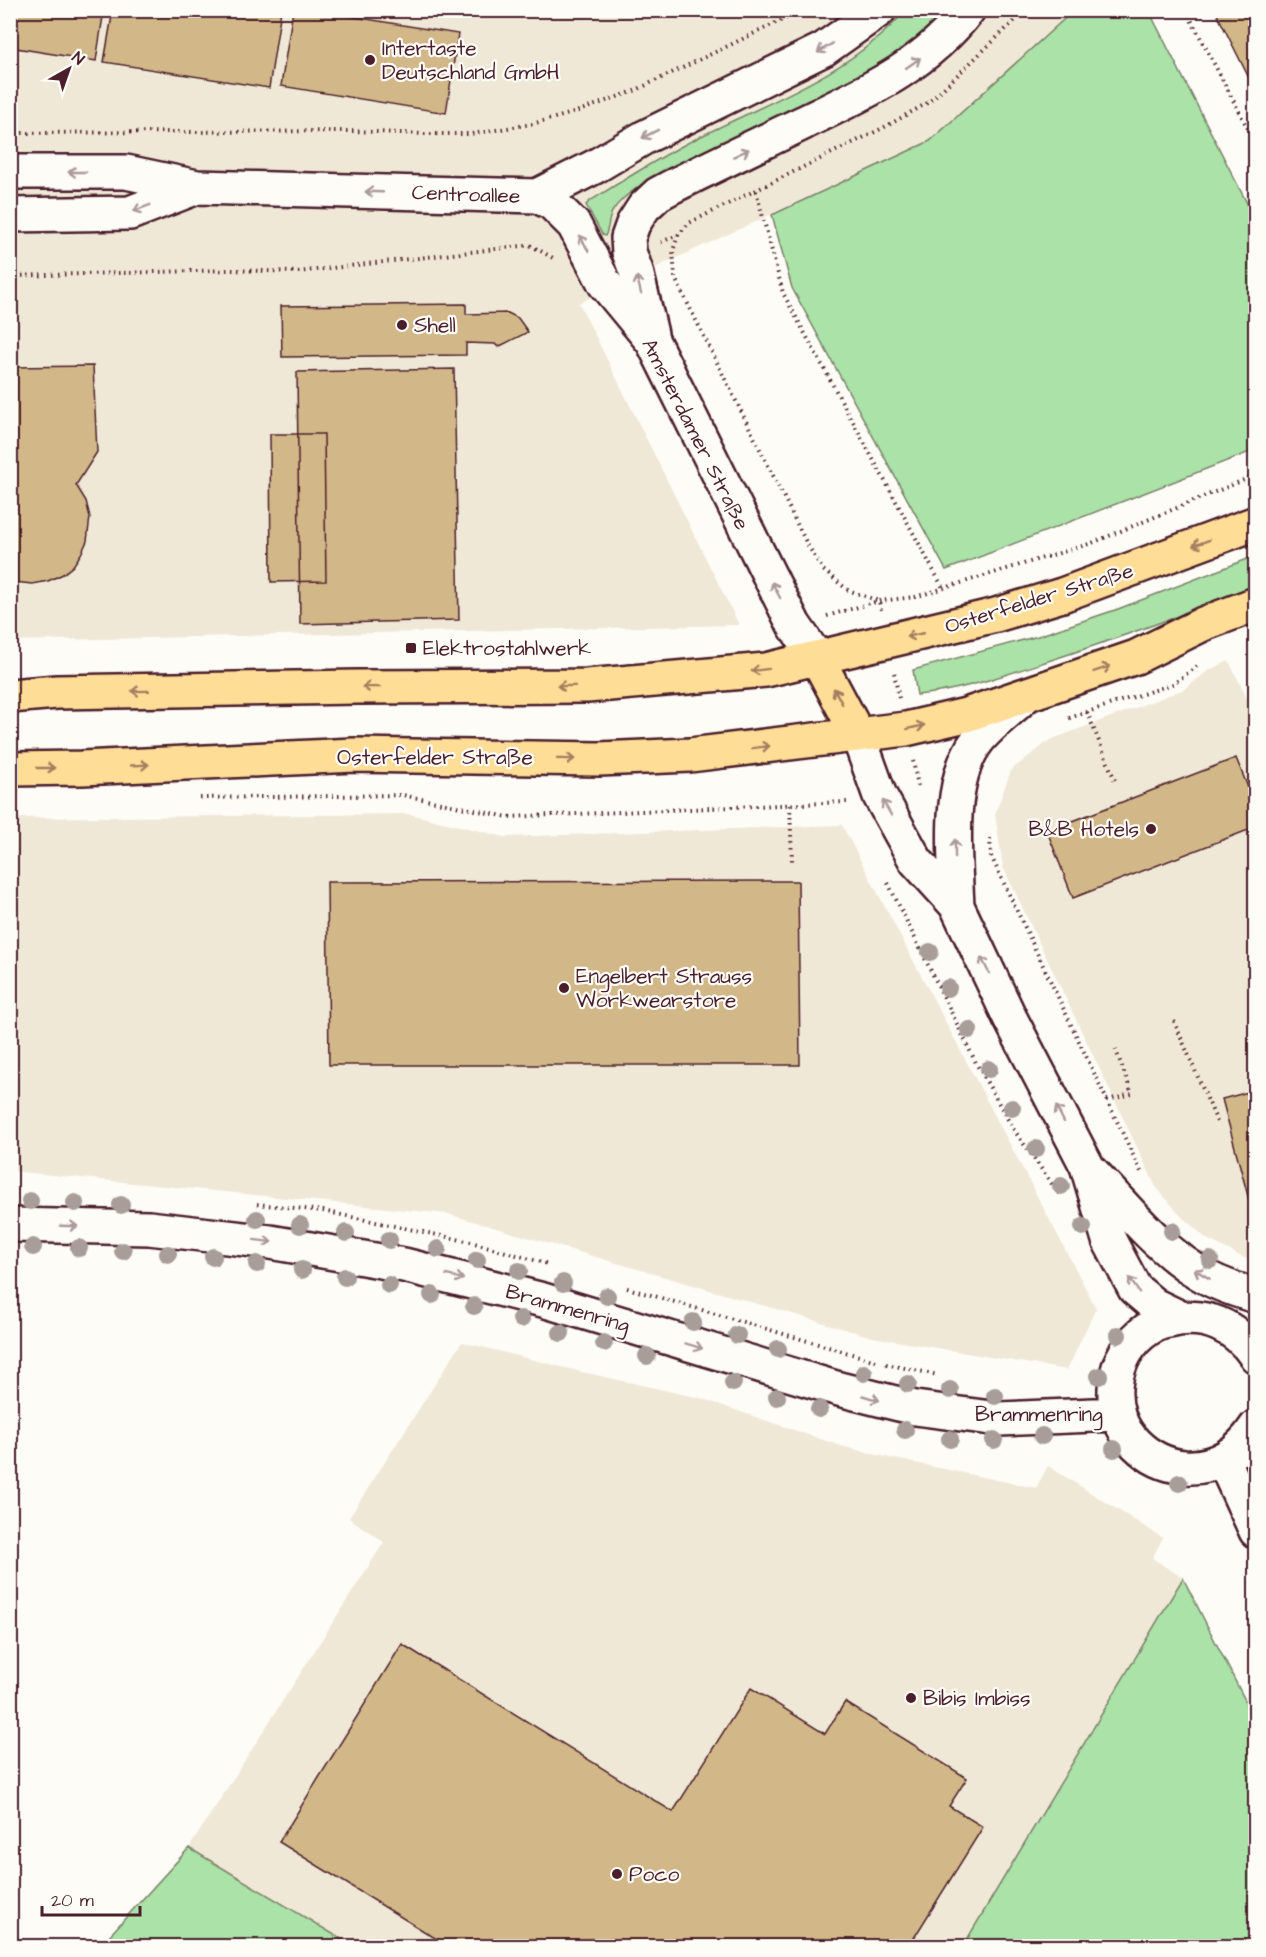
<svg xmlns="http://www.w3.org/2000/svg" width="1266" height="1957" font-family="'Architects Daughter',sans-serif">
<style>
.built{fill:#f0e8d6}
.green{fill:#aae2a7;stroke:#7a8069;stroke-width:1.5}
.building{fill:#d2b888;stroke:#4a1f2b;stroke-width:1.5}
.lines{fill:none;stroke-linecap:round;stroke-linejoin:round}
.minor-casing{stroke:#4a1f2b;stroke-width:38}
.major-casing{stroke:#4a1f2b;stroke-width:38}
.path{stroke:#4a1f2b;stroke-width:4;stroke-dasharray:1.5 4.5;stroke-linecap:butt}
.minor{stroke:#fdfcf7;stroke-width:33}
.major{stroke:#fedd96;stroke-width:33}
.tree{fill:#a89d98}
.oneway{stroke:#ac999b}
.oneway2{stroke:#a47e60}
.poi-dot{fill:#4a1f2b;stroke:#fdfcf7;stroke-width:2}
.labels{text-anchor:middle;stroke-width:4.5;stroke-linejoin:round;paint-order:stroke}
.poi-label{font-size:21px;fill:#4a1f2b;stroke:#fdfcf7;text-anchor:start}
.street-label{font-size:21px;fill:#4a1f2b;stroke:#fdfcf7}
</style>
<rect width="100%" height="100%" fill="#fdfcf7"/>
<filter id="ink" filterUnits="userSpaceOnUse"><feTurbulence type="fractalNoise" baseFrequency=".0167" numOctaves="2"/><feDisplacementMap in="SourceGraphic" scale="12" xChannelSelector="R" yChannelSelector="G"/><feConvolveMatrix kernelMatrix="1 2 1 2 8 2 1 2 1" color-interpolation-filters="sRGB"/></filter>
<g filter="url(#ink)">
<path class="built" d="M10 11H1073L930 141 579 303 739 625 11 641Z
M1229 661 1256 717 1255 1261 1244 1258 1207 1239 1182 1217 1156 1187 1003 867 995 814 1011 770 1050 740 1185 689 1209 670Z
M409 814 505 837 842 825 1096 1308 1067 1370 872 1337 448 1214 11 1171 10 818Z
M462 1342 578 1371 700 1398 841 1446 881 1456 1036 1488 1048 1466 1163 1538 1152 1558 1183 1578 962 1946H353L189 1848 384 1542 349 1518Z"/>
<path class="green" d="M905 11H951L900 54 859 78 641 185C630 193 619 200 612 212 608 220 609 229 605 236L602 234 586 205 590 201C619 183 649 164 680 147 756 106 847 78 905 11Z
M1073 11H1149L1255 219V450L946 570 792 288 772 215 930 141Z
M1255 556V586C1186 614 1116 639 1045 662 1004 675 961 691 917 695L913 670 1038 636 1118 609Z
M1183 1578 1255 1720V1946H963Z
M189 1848 353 1946H100Z"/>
<path class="building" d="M10 10H104L96 61 10 47Z
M113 10H281L269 88 104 62Z
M293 10H312L458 34 446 113 281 86Z
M1215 10H1256V81L1251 82Z
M466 304V314L508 313 518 318 528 332 498 347 495 344 466 343V355L282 357 281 306Z
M93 366 97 452 76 485 86 501 90 517 87 541 81 554 73 566 63 574 48 581 32 584 14 582 10 581V367Z
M454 369 459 620 300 624 297 372Z
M270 434H324L326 581 271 582Z
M1236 758 1256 807V827L1073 898 1047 831Z
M798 881 800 1065H329L327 882Z
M1256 1090V1226L1222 1099Z
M402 1644 673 1812 751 1688 825 1734 845 1702 967 1778 949 1806 983 1827 909 1946H448L279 1842Z"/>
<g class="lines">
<defs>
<path id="minor" d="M10 172H126L197 187
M537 196 552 203 574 225 605 284 653 342 794 625 817 658
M10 215 130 213 197 187 537 196 596 166 645 137 824 49 879 10
M651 334 636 271 629 252 628 238 633 224 644 207 658 194 671 187C715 165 759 144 803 123 866 92 924 67 968 10
M858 735 880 796 916 861 957 906 1010 1018 1087 1166 1109 1240 1119 1259 1135 1289 1154 1305 1181 1318
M957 906C955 857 946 781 978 740 990 725 1010 710 1025 696
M1092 1172C1127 1209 1162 1254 1208 1278 1223 1286 1239 1291 1256 1296
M10 1225 149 1228 270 1242 404 1265 543 1300 839 1389 915 1408 999 1419 1118 1414
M1256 1356C1236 1326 1204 1312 1169 1321 1162 1322 1154 1325 1148 1329 1110 1354 1103 1412 1136 1444 1149 1457 1165 1465 1184 1467 1215 1469 1239 1453 1256 1427
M1223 1459 1256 1531"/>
<path id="major" d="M817 658 858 735
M10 696 57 692 358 687 587 686 766 670 996 615 1062 595 1256 523
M10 769 82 768 354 755 599 759 690 755 906 729 966 715 1136 657 1203 624 1256 604"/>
</defs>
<use href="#minor" class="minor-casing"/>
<use href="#major" class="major-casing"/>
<path class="path" d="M1186 10 1256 144
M10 133 354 131 425 134H471L532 124 573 113 634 91 803 10
M756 191 783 293 943 588
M678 235 673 251 675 278 807 544 823 570 848 590 879 601 881 610
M661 242 678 235 689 223 883 128 929 102 1026 10
M10 276 230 270 298 272 530 245 553 258
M827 616 879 601 915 597 1092 543 1256 475
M894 673 899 698
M1087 712 1116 783
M1069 718 1173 684 1200 664
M913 761 918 786
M200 798 403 795 508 817 847 802
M790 805 792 861
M990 838 991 856 1142 1174
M888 883 977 1065 1014 1130 1059 1194
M1174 1021 1217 1122
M1107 1100 1132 1094 1114 1045
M257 1204 323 1211 471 1242 548 1264
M627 1288 876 1361
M886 1364 938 1375"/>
<use href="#minor" class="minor"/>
<use href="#major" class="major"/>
</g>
<g class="tree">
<circle cx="930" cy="952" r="9"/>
<circle cx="948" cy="988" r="9"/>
<circle cx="969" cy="1030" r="9"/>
<circle cx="989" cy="1069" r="9"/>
<circle cx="1012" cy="1108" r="9"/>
<circle cx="1036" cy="1149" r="9"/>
<circle cx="1061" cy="1186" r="9"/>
<circle cx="30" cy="1201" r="9"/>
<circle cx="75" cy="1203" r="9"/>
<circle cx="121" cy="1205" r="9"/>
<circle cx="257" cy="1219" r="9"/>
<circle cx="300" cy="1225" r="9"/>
<circle cx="1083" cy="1227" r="9"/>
<circle cx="1172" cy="1231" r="9"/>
<circle cx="346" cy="1233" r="9"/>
<circle cx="389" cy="1240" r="9"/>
<circle cx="33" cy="1247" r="9"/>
<circle cx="79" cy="1248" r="9"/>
<circle cx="438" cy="1249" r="9"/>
<circle cx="123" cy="1251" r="9"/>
<circle cx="168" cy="1254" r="9"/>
<circle cx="213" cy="1257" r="9"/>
<circle cx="477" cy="1260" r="9"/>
<circle cx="1210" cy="1260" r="9"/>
<circle cx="257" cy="1264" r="9"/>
<circle cx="302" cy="1270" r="9"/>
<circle cx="519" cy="1271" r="9"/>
<circle cx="345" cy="1277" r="9"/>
<circle cx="563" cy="1283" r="9"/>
<circle cx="389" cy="1285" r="9"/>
<circle cx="432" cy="1295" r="9"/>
<circle cx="607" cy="1296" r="9"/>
<circle cx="474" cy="1306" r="9"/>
<circle cx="521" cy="1319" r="9"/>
<circle cx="693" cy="1322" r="9"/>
<circle cx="561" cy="1333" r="9"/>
<circle cx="737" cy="1335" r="9"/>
<circle cx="1118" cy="1335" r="9"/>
<circle cx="604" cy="1343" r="9"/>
<circle cx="778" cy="1349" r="9"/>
<circle cx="647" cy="1356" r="9"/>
<circle cx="864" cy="1373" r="9"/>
<circle cx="1099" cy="1376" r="9"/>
<circle cx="733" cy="1383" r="9"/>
<circle cx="908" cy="1384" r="9"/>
<circle cx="950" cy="1390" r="9"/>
<circle cx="995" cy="1396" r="9"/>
<circle cx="777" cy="1397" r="9"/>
<circle cx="819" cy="1409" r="9"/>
<circle cx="905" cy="1430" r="9"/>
<circle cx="1042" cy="1436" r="9"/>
<circle cx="950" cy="1439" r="9"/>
<circle cx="994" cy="1440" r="9"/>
<circle cx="1114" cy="1449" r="9"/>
<circle cx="1179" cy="1483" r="9"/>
</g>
<defs><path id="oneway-shaft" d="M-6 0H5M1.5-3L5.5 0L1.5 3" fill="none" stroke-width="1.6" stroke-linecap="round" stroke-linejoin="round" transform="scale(1.5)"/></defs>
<g class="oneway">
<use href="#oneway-shaft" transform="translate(825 48) rotate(149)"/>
<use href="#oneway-shaft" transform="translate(913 63) rotate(-35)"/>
<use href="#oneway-shaft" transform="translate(650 134) rotate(153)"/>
<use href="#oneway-shaft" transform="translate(741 153) rotate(-26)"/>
<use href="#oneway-shaft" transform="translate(77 172) rotate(180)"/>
<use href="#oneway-shaft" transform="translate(374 192) rotate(-178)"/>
<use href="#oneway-shaft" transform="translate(142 208) rotate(159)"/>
<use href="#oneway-shaft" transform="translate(584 243) rotate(-119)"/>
<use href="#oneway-shaft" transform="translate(639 285) rotate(-103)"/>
<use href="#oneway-shaft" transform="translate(776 590) rotate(-117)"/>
<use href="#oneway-shaft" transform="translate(887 808) rotate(-120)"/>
<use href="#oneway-shaft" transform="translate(955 848) rotate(-90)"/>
<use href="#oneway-shaft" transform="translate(985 965) rotate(-116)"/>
<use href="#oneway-shaft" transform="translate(1060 1114) rotate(-117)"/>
<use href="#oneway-shaft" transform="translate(69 1226) rotate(2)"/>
<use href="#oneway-shaft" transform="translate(263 1241) rotate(7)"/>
<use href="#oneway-shaft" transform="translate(1202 1274) rotate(-149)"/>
<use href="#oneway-shaft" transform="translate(455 1277) rotate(14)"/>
<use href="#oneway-shaft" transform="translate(1134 1285) rotate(-125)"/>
<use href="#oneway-shaft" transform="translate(694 1346) rotate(17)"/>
<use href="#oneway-shaft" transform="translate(871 1398) rotate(16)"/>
</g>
<g class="oneway2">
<use href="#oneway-shaft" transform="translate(1201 543) rotate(159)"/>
<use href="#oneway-shaft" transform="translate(915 635) rotate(167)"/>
<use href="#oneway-shaft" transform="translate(1102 669) rotate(-19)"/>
<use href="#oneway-shaft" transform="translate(760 670) rotate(173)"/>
<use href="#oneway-shaft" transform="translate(566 686) rotate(179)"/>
<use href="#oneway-shaft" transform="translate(371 687) rotate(-179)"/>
<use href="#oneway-shaft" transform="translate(140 691) rotate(179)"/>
<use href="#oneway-shaft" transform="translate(838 696) rotate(-118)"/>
<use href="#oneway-shaft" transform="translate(916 727) rotate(-13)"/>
<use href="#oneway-shaft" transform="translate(761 747) rotate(-7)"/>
<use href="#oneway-shaft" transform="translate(566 759) rotate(1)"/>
<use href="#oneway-shaft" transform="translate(140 765) rotate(-3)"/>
<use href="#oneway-shaft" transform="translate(46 768)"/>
</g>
</g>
<g class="poi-dot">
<circle cx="370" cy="60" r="6"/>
<circle cx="402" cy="325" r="6"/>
<rect x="405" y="642" width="12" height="12" rx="3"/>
<circle cx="1151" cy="829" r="6"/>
<circle cx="564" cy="988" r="6"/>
<circle cx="911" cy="1698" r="6"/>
<circle cx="617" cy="1874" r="6"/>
</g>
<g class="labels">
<g class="poi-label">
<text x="382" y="55">Intertaste<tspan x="382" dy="24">Deutschland GmbH</tspan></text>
<text x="414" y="332">Shell</text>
<text x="423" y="655">Elektrostahlwerk</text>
<text x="1139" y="836" text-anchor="end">B&amp;B Hotels</text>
<text x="576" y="983">Engelbert Strauss<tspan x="576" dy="24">Workwearstore</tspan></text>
<text x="923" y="1705">Bibis Imbiss</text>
<text x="629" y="1881">Poco</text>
</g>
<g class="street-label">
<text transform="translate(466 194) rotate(2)" y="7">Centroallee</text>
<text transform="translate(696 434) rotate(63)" y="7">Amsterdamer Straße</text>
<text transform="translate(1039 598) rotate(-17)" y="7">Osterfelder Straße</text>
<text x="435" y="764">Osterfelder Straße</text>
<text transform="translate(568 1308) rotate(16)" y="7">Brammenring</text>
<text x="1039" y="1421">Brammenring</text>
</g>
</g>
<rect width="1266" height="1957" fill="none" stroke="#fdfcf7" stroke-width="36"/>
<rect x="18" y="18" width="1230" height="1921" fill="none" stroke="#4a1f2b" stroke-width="2" filter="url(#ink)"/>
<g transform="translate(69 69) rotate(40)" stroke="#fdfcf7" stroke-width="4.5" paint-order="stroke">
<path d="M0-4.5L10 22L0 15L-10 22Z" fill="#4a1f2b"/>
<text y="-9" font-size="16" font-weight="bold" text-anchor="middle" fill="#4a1f2b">N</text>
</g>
<path d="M42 1906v9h98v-9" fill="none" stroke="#4a1f2b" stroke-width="3"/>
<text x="51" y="1906" font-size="18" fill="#4a1f2b" stroke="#fdfcf7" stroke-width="4.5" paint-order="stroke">20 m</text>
</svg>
